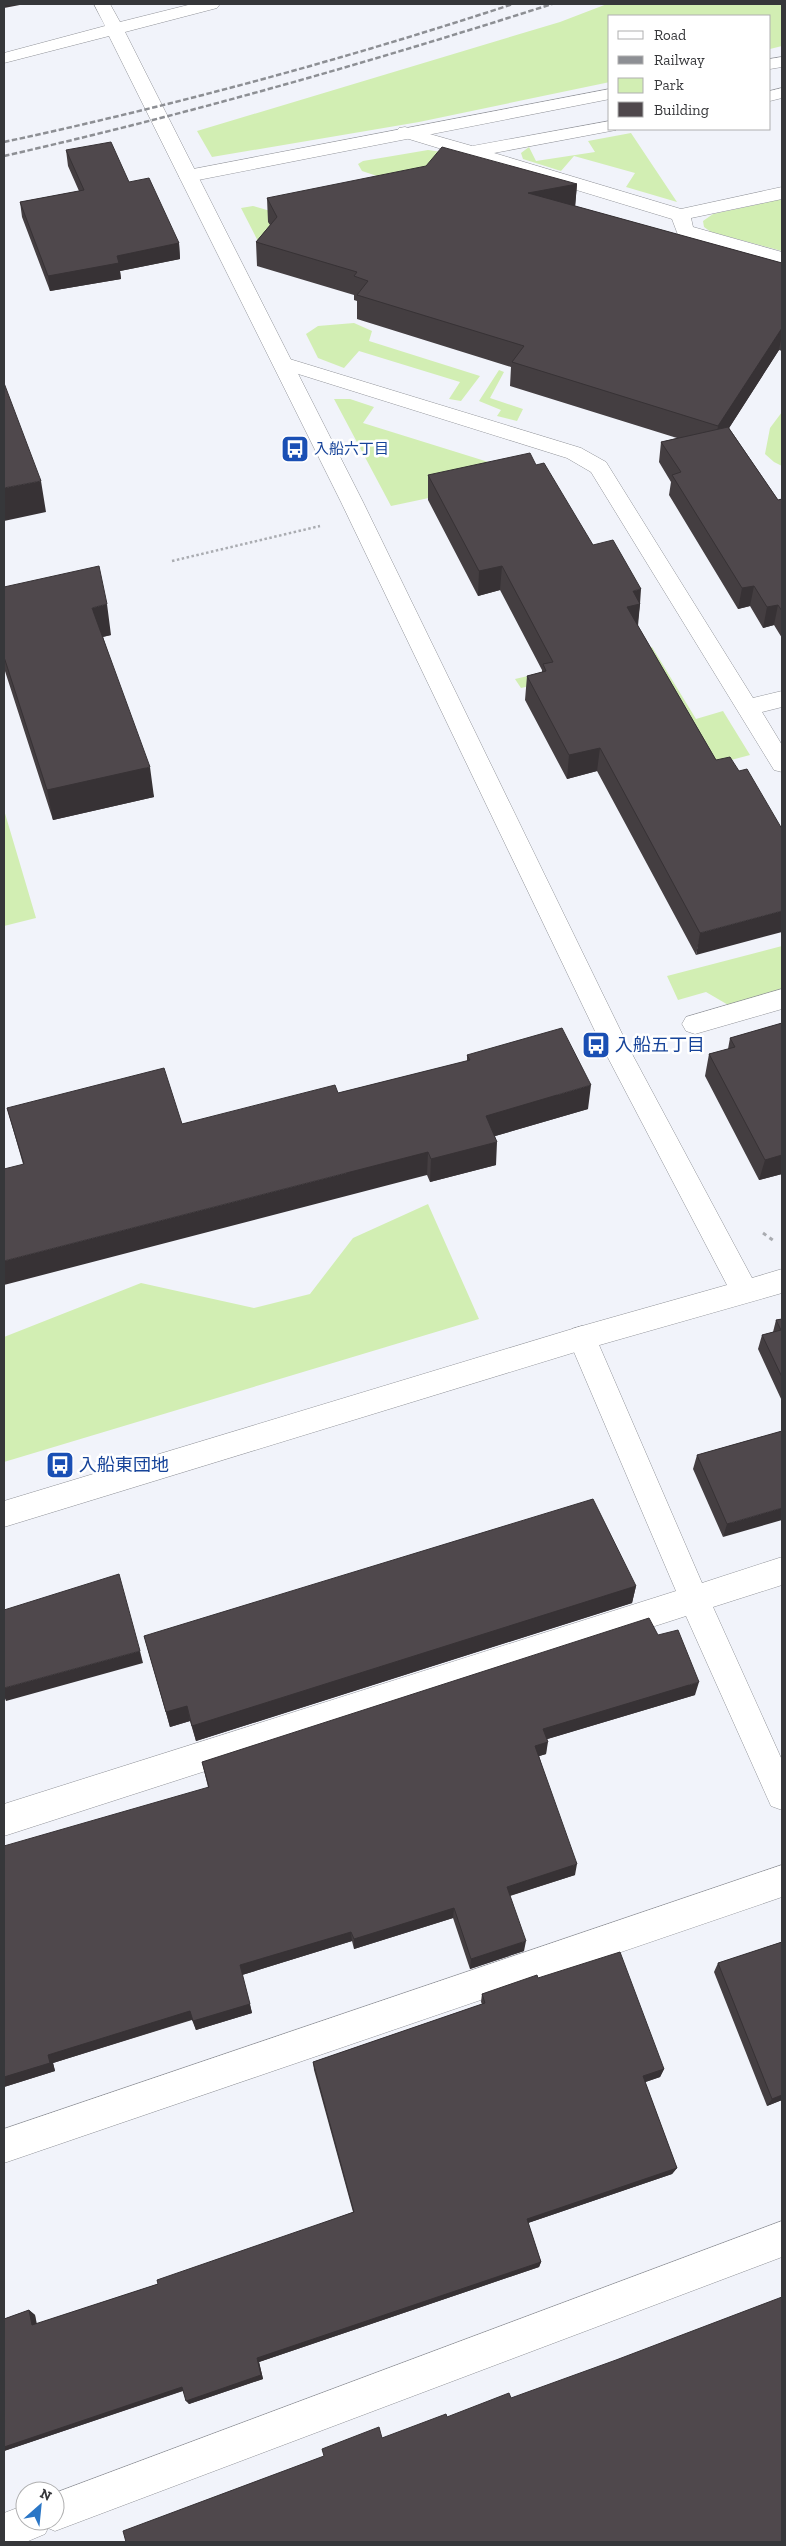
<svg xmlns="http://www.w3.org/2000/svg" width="786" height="2546" font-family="'Zilla Slab','Noto Sans JP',serif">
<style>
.green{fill:#d2eeb3}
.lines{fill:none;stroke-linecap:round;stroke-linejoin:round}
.service-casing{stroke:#919399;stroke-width:1}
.minor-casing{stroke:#919399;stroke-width:1}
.tertiary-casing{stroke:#919399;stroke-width:1}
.path-far1{stroke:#aaacb1;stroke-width:2.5;stroke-dasharray:2.5 2.5;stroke-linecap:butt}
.path{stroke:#aaacb1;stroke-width:3;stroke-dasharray:4 4;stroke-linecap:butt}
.service{fill:#fff;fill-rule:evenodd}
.minor{fill:#fff;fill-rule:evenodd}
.tertiary{fill:#fff;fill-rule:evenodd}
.rail{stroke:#8d8f94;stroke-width:2.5;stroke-dasharray:5.5 2.5;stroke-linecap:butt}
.wall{fill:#443e41}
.shaded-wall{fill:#373235}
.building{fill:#4f484c;stroke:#373235}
.labels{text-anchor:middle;stroke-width:5;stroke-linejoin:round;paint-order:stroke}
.far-transit-label{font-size:15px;fill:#164399;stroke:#fff;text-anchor:start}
.transit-label{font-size:18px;fill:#164399;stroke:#fff;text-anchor:start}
</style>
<rect width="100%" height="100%" fill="#f1f3fa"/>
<path class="green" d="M607 4H782V46L770 49V16H610V82L419 122 212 157 197 131 560 22Z
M631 133 677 202 626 187 635 173 574 156 561 171 523 159 521 153 529 147 536 161 595 152 588 141Z
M428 150 442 152 450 158 386 179 362 171 358 164 363 161Z
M782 199V251L711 232 704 227 703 221 713 214Z
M253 206 291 217 278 241 264 253 241 208Z
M354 323 372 331 369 341 480 376 461 401 449 399 460 382 359 351 344 368 318 358 306 334 318 326Z
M499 370 504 372 490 398 523 409 517 421 497 416 501 410 479 401Z
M334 399H350L374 407 363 423 533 476 391 506Z
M782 412V466L774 462 765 454 770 428Z
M652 647 696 719 723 711 750 755 682 773 640 661 521 688 515 679Z
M4 810 36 918 4 926Z
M782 946V992L730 1006 706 992 678 1000 667 976Z
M428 1204 479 1319 4 1462V1337L141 1283 254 1308 310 1294 353 1238Z"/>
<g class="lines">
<defs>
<path id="service" d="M782 88V98L770 101V91Z
M610 121V129L616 130 494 153 681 209 782 187V199L691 218 693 227 782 252V264L678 235 672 219 399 136 396 132 399 128 405 127 472 146Z
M283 357 581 448 606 462 753 698 782 691V707L762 712 782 745V772L774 770 591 472 567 458 276 367 273 363 276 359Z
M782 989V1009L695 1034 686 1031 682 1024 686 1017Z"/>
<path id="minor" d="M782 57V67L770 69V59Z
M610 89V99L188 182 181 180 179 176 181 172 188 170Z
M582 1326 592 1329 596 1338 702 1583 782 1557V1585L713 1607 782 1760V1810L771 1806 686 1616 4 1836V1804L676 1591 568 1338 572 1329Z
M782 1865V1897L4 2163V2129Z
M782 2221V2257L55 2531 48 2528 45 2534 26 2542H4V2513L25 2505V2521H55V2493Z"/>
<path id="tertiary" d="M94 4H110L120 22 192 4H220L217 8 125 32 363 502 631 1052 752 1278 782 1269V1293L582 1350 4 1527V1501L582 1326 727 1285 606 1054 341 502 109 36 4 63V53L105 26Z"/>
</defs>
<use href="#service" class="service-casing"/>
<use href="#minor" class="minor-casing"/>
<use href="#tertiary" class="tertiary-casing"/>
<path class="path-far1" d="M172 561 320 526"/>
<path class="path" d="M763 1233 774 1241"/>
<use href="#service" class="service"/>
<use href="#minor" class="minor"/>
<use href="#tertiary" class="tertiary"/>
<path class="rail" d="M4 142C176 105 346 59 513 4
M4 156C189 114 371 62 552 4"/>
</g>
<path class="wall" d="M66 150 129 182 179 243 180 259 120 271 121 279 50 291 22 217 20 202 79 191 68 166Z
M577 184 575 206 782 263V351L779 350 729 428 778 500 782 499V638L774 625 763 628 750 606 738 609 669 495 671 482 659 462 661 442 677 438 510 386 511 367 357 319V301L354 300V295L257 266 256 242 270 225 268 222 267 198Z
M536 465 593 545 640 602V604L638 626 716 760 739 771 696 955 597 771 567 779 525 700 527 676 542 672V670L500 590 478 596 428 500V475Z
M4 587 111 635 103 637 154 797 53 820 4 668Z
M782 1023V1174L759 1180 705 1076 709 1054 728 1049 730 1038Z
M467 1055 588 1109 495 1136 496 1165 430 1182 427 1175 23 1164 7 1108 182 1124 338 1093 467 1061Z
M782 1319V1401L758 1349 762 1335 773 1332 776 1320Z
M782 1431 723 1537 693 1469 697 1455Z
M636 1586 632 1603 196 1741 190 1721 170 1727 144 1636Z
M658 1635 695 1695 547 1739 546 1754 539 1756 575 1875 510 1896 524 1951 470 1969 453 1918 354 1949 352 1941 242 1975 252 2013 196 2030 192 2020 53 2063 55 2071 4 2087 208 1787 202 1762Z
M782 1942V2100L767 2106 714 1972 718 1963Z
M538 1978 664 2069 660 2077 645 2082 677 2168 672 2174 528 2223 541 2262 539 2267 259 2362 263 2379 189 2404 183 2391 4 2451V2319L29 2310 35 2315 36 2324 158 2284 353 2212 314 2070 313 2062 482 2004 481 2002 482 1994Z"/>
<path class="shaded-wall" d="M4 4H25L4 8Z
M577 184 575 208 528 193Z
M179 243 180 259 120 271 121 279 50 291 48 276 117 256Z
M782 328V334L779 350 715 450 718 426Z
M41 481 46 512 4 521V488Z
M502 566 500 590 478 596 479 571Z
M754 586 750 606 738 609 742 588Z
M641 589 640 604 637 628 627 607 633 591Z
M107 604 111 635 97 638 92 608Z
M778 605 774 625 763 628 767 607Z
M600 748 597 771 567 779 569 755Z
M150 767 154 797 53 820 47 790Z
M782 911V932L696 955 700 933Z
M591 1085 588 1109 485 1139 486 1116Z
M497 1142 496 1165 430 1182 431 1159Z
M428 1152 427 1175 4 1285V1261Z
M782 1155V1174L759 1180 765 1160Z
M782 1508V1520L723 1537 727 1524Z
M636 1586 632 1603 196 1741 192 1726Z
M140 1651 143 1663 6 1701 4 1696V1688Z
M699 1682 695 1695 541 1741 543 1729Z
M187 1706 190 1721 170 1727 166 1712Z
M548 1742 546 1754 533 1758 535 1746Z
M577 1864 575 1875 506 1897 507 1887Z
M454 1908 453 1918 354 1949V1939Z
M351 1932 352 1941 242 1975 240 1965Z
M526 1941 524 1951 470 1969 471 1959Z
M250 2004 252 2013 196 2030 193 2021Z
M190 2011 193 2019 53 2063 55 2071 4 2087V2077L48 2055Z
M664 2069 660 2077 640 2084 643 2076Z
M782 2095V2100L767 2106 772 2099Z
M677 2168 672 2174 525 2224 527 2219Z
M541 2262 539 2267 259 2362 263 2379 189 2404 186 2401 257 2358Z
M29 2310 35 2315 38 2329 32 2325Z
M182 2387 185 2390 4 2451V2447Z"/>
<path class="building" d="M111 142 129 182 149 178 179 243 117 256 119 263 48 276 20 202 84 190 66 150Z
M442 147 577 184 528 193 782 263V328L718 426 512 362 524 346 357 295 368 281 354 276 357 272 256 242 277 217 267 198 426 166Z
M4 383 41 481 4 488Z
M728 427 778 500 782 499V611L778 605 767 607 754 586 742 588 672 475 681 472 661 442Z
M530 453 536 465 544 463 593 545 613 540 641 589 633 591 640 604 627 607 716 760 730 757 739 771 747 769 782 829V911L700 933 600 748 569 755 527 676 546 671 543 664 553 662 502 566 479 571 428 475Z
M99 566 107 604 92 608 150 767 47 790 4 657V587Z
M782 1023V1155L765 1160 709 1054 735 1047 730 1038Z
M562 1028 591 1085 486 1116 497 1142 431 1159 428 1152 4 1261V1169L24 1164 7 1108 164 1068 182 1124 335 1085 338 1093 470 1060 467 1055Z
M782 1319V1377L762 1335 781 1330 776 1320Z
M782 1431V1508L727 1524 697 1455Z
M593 1499 636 1586 192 1726 187 1706 166 1712 144 1636Z
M119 1574 140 1651 4 1688V1610Z
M649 1618 658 1635 678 1630 699 1682 543 1729 548 1742 535 1746 577 1864 507 1887 526 1941 471 1959 454 1908 354 1939 351 1932 240 1965 250 2004 193 2021 190 2011 48 2055 50 2063 4 2077V1846L209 1787 202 1762Z
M782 1942V2095L772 2099 718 1963Z
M620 1952 664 2069 643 2076 677 2168 527 2219 541 2262 257 2358 261 2375 186 2401 182 2387 4 2447V2319L29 2310 32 2325 158 2284 157 2280 354 2212 313 2062 485 2003 482 1994 537 1975 538 1978Z
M782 2297V2542H126L123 2531 324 2456 322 2449 379 2427 382 2438 446 2414 447 2417 509 2393 511 2398 616 2360Z"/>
<defs>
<symbol id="bus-square" viewBox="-11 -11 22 22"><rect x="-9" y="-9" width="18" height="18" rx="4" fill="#1a4fb4" stroke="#fff"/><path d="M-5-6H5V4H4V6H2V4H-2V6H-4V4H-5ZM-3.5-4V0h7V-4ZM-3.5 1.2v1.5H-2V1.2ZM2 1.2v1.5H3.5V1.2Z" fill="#fff"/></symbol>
</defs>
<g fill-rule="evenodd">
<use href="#bus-square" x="279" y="433" width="32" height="32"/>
<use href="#bus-square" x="580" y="1029" width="32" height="32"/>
<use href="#bus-square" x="44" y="1449" width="32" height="32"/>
</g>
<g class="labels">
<g class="far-transit-label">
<text x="314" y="454">入船六丁目</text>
</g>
<g class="transit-label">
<text x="615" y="1051">入船五丁目</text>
<text x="79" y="1471">入船東団地</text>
</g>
</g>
<rect width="786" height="2546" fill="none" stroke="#36373a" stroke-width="10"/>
<rect x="608" y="15" width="162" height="115" fill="#ffffff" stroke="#afafb0"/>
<rect x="618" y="31" width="25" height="8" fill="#ffffff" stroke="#afafb0"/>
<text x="654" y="40" font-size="15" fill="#36373a">Road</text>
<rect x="618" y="56" width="25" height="8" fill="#8d8f94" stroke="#afafb0"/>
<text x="654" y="65" font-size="15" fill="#36373a">Railway</text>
<rect x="618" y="78" width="25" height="15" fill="#d2eeb3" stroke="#afafb0"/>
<text x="654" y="90" font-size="15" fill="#36373a">Park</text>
<rect x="618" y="102" width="25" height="15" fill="#4f484c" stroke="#afafb0"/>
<text x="654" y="115" font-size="15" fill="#36373a">Building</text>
<g transform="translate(40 2506) rotate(27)"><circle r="24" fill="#ffffff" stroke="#afafb0"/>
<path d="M0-4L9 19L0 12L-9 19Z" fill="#2a76c6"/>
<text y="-8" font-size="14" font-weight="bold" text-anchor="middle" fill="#36373a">N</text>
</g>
</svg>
